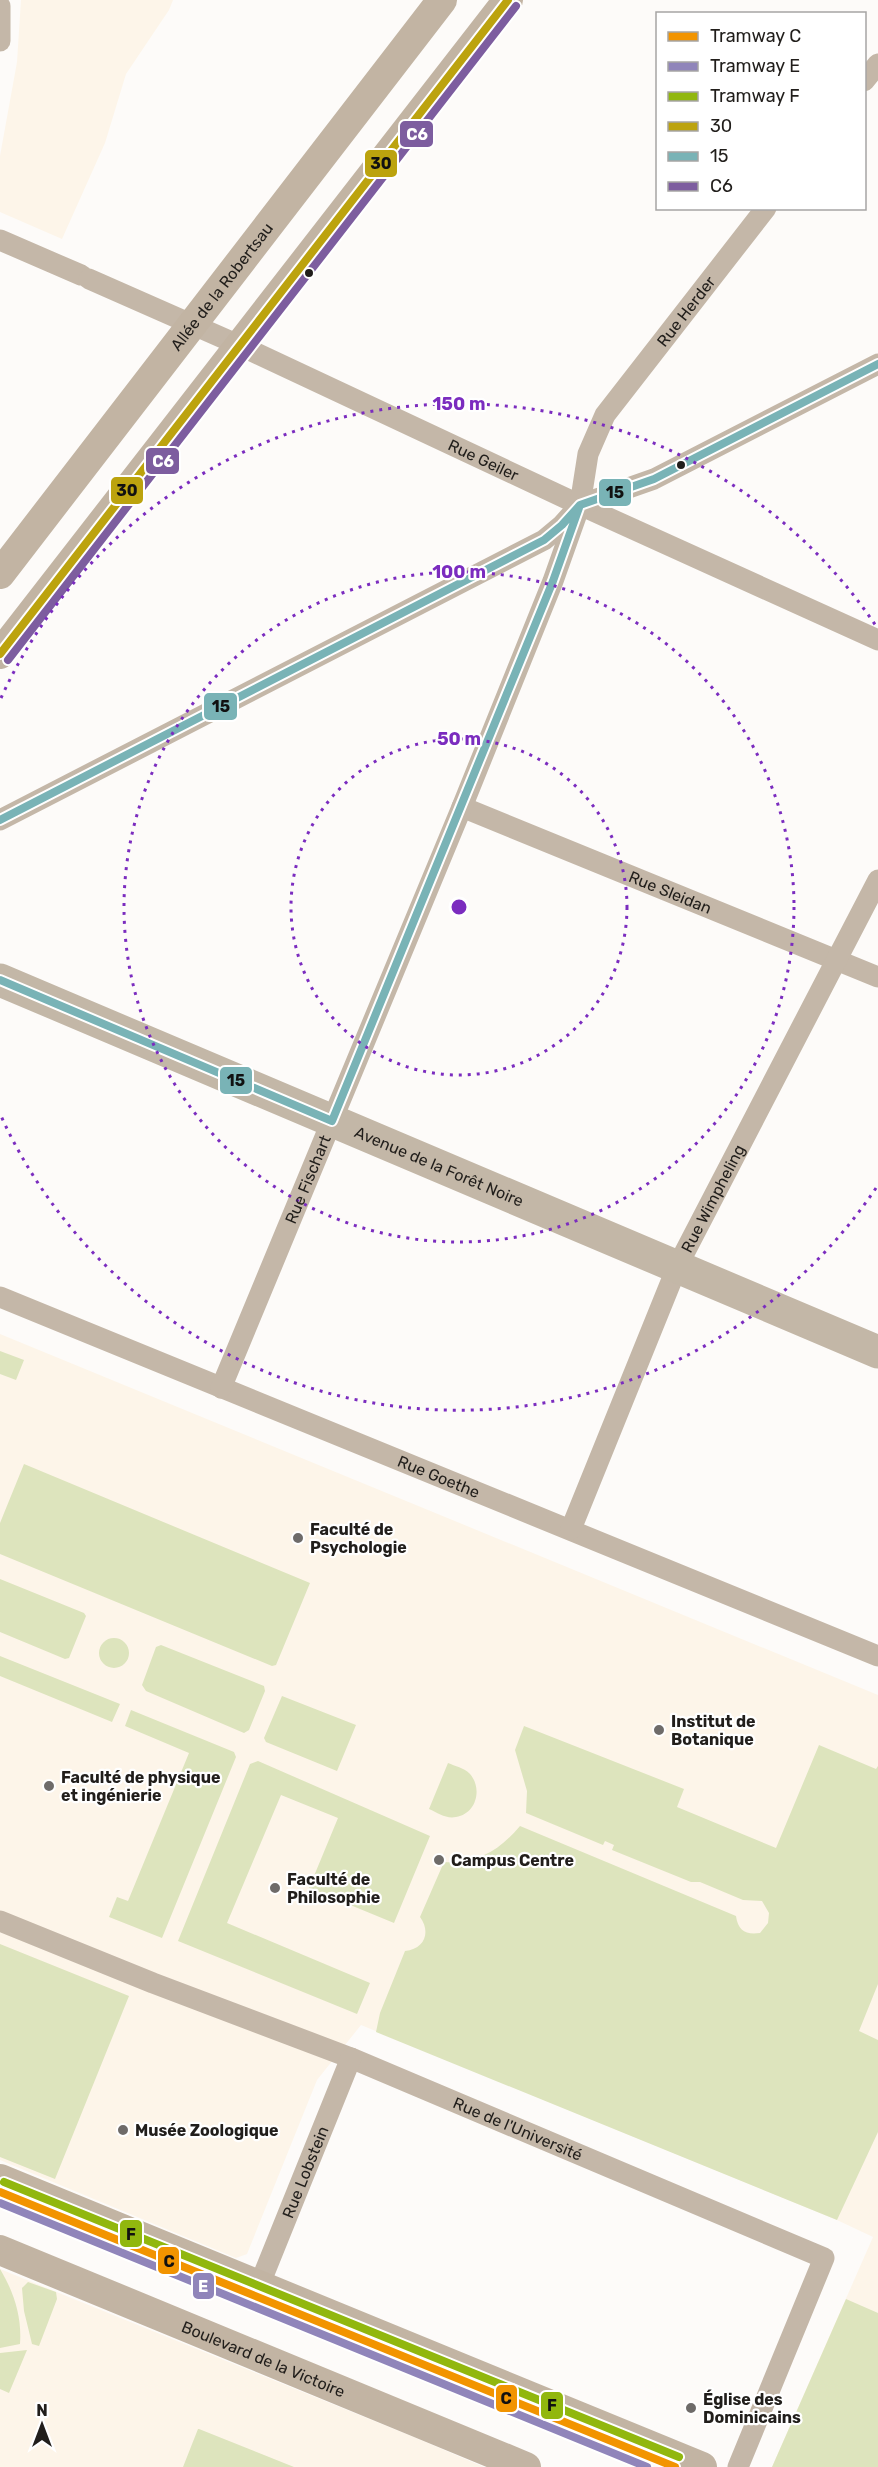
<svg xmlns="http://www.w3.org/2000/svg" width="878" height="2467" font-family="Rubik,sans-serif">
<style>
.education{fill:#fdf5e9}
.green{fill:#dde4bd}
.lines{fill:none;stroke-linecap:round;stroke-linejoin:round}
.street{stroke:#c4b7a8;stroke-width:21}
.secondary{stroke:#c2b4a3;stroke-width:30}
.primary{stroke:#c3b7a7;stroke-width:33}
.bus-1-casing{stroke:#fff;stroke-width:12}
.bus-2-casing{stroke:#fff;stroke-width:12}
.bus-3-casing{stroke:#fff;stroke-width:12}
.bus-1{stroke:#bca30e;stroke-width:8}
.bus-2{stroke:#79b3b6;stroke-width:8}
.bus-3{stroke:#7d5d9f;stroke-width:8}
.tram-1-casing{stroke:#fff;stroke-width:12}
.tram-2-casing{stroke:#fff;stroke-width:12}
.tram-3-casing{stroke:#fff;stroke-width:12}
.tram-1{stroke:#f29400;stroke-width:8}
.tram-2{stroke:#9085ba;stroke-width:8}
.tram-3{stroke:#91b70e;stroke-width:8}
.ring{fill:none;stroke:#7b2cbf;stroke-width:3;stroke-dasharray:3 6}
.bus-dot{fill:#211e1b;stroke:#fff;stroke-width:2}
.poi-dot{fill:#6e6b69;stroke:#fff;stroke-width:2}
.labels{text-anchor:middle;stroke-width:4.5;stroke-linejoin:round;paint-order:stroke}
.street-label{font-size:16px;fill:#211e1b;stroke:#fff}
.poi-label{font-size:16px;font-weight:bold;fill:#211e1b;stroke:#fff;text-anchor:start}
.centre{fill:#7b2cbf;stroke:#fff;stroke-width:3}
.ring-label{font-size:18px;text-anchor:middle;font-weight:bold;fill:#7b2cbf;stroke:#fff;stroke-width:4.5;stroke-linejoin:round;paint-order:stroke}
.line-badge{stroke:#fff;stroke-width:2}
.badge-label{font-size:16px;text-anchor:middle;font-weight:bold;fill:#fff}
.pale-badge-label{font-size:16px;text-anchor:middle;font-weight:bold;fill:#111}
</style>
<rect width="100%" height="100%" fill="#fdfbf9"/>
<path class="education" d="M21 0H173L169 10 126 74 105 143 62 239 0 212V156L17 62Z
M0 1334 878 1695V2467H772L873 2237 837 2220 361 2025 317 2080 247 2254 236 2258 0 2160Z
M0 2269 416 2438 484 2467H0Z"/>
<path class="green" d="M0 1351 24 1360 16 1380 0 1374Z
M24 1464 310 1583 276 1665 272 1666 0 1554V1523Z
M0 1579 84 1613 86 1616 69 1658 65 1659 0 1632Z
M99 1653a15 15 0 1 1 30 0a15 15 0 1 1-30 0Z
M161 1645 264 1686 265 1691 249 1730 244 1733 146 1691 142 1685 156 1647Z
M0 1656 120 1704 112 1722 0 1676Z
M282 1696 356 1725 337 1771 266 1742 264 1738Z
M131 1710 234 1752 236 1757 162 1938 109 1917 117 1897 128 1901 189 1753 125 1726Z
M524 1726 684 1789 677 1807 776 1848 819 1745 876 1769 878 1766V1984L859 2031 878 2040V2132L837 2220 376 2032 380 2013 405 1951C425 1949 431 1932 420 1917L444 1862C477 1864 499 1851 520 1826L736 1916C738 1931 746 1935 760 1933L768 1923 769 1913 762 1901 743 1900 700 1882H691L612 1850 614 1845 605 1841 603 1845 526 1813 527 1791 515 1750Z
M258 1761 430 1836 394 1923 309 1888 338 1818 281 1795 227 1923 370 1983 357 2014 178 1941 250 1764Z
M448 1763C455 1766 464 1768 469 1773 483 1787 477 1814 456 1817 446 1819 438 1813 429 1809Z
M0 1944 129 1996 55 2179 0 2157Z
M0 2269C14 2292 22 2317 20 2344L0 2348Z
M28 2282 56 2292 57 2299 39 2346 32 2344 24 2311 22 2288Z
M846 2299 878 2313V2467H772Z
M27 2350 9 2393 0 2389V2353Z
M198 2429H199L294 2467H183Z"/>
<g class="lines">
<g class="street">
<path d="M0 6V41"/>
<path d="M864 81 878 64"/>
<path d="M0 240 81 275"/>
<path id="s1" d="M89 279 241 346 580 505 878 640"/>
<path id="s2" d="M462 807 878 977"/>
<path d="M0 820 544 540 562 525 580 505 654 479 878 364"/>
<path id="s3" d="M0 1297 878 1656"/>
<path id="s4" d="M221 1388 462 807 553 581 580 505 588 454 605 415 766 208"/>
<path id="s5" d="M571 1529 677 1267 878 880"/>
<path id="s6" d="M0 1921 153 1983 351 2058 824 2258 738 2467"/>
<path id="s7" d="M259 2286 351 2058"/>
</g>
<g class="secondary">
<path id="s8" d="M0 574 442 0"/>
<path d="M0 654 508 0"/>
<path d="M0 2179 702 2467"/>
<path id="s9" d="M0 2250 526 2467"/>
</g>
<path class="primary" id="s10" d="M0 980 878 1352"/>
<defs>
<path id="bus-1" d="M0 654 508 0"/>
<path id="bus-2" d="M0 820 544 540 562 525 580 505 654 479 878 364
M0 980 332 1121 553 581 580 505"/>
<path id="bus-3" d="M8 660 516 6"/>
</defs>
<use href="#bus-1" class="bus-1-casing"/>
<use href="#bus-2" class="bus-2-casing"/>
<use href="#bus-3" class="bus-3-casing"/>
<use href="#bus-1" class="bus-1"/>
<use href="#bus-2" class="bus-2"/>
<use href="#bus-3" class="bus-3"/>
<defs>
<path id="tram-1" d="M0 2192 675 2467"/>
<path id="tram-2" d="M0 2203 647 2467"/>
<path id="tram-3" d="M4 2182 679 2457"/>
</defs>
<use href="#tram-1" class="tram-1-casing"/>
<use href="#tram-2" class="tram-2-casing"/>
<use href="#tram-3" class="tram-3-casing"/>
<use href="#tram-1" class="tram-1"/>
<use href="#tram-2" class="tram-2"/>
<use href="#tram-3" class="tram-3"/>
</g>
<g class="ring">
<circle cx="459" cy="907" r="168"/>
<circle cx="459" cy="907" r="335"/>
<path d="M876 1188A503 503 0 0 1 1 1116M1 698A503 503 0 0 1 876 626"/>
</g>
<g class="bus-dot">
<circle cx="309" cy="273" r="5"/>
<circle cx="681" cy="465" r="5"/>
</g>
<g class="poi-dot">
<circle cx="298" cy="1538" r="6"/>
<circle cx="659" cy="1730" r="6"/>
<circle cx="49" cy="1786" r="6"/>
<circle cx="439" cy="1860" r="6"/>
<circle cx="275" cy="1888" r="6"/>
<circle cx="123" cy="2130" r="6"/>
<circle cx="691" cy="2408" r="6"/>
</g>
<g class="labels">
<g class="street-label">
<text dy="6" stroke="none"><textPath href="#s8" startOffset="363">Allée de la Robertsau</textPath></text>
<text dy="6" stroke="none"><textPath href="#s4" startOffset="1179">Rue Herder</textPath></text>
<text dy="6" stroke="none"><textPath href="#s1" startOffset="434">Rue Geiler</textPath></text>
<text dy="6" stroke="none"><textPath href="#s2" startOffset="225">Rue Sleidan</textPath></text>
<text dy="6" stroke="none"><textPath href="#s10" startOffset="477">Avenue de la Forêt Noire</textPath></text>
<text dy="6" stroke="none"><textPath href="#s4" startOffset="226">Rue Fischart</textPath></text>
<text dy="6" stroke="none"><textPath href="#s5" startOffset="360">Rue Wimpheling</textPath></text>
<text dy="6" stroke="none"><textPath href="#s3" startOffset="474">Rue Goethe</textPath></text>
<text dy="6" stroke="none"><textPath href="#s6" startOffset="558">Rue de l'Université</textPath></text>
<text dy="6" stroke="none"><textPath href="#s7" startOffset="123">Rue Lobstein</textPath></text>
<text dy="6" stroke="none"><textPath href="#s9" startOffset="285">Boulevard de la Victoire</textPath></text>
</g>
<g class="poi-label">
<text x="310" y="1535">Faculté de<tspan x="310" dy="18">Psychologie</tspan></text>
<text x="671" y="1727">Institut de<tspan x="671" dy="18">Botanique</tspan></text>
<text x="61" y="1783">Faculté de physique<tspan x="61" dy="18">et ingénierie</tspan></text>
<text x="451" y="1866">Campus Centre</text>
<text x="287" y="1885">Faculté de<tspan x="287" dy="18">Philosophie</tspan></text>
<text x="135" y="2136">Musée Zoologique</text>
<text x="703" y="2405">Église des<tspan x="703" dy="18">Dominicains</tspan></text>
</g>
</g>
<circle cx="459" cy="907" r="9" class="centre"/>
<g class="ring-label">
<text x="459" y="410">150 m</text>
<text x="459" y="578">100 m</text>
<text x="459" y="745">50 m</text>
</g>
<g class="line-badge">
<rect x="399" y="120" width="35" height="28" rx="6" fill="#7d5d9f"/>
<rect x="364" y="149" width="34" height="29" rx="6" fill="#bca30e"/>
<rect x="145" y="447" width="35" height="28" rx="6" fill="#7d5d9f"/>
<rect x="110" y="476" width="34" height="29" rx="6" fill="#bca30e"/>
<rect x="598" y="478" width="34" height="29" rx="6" fill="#79b3b6"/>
<rect x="203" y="692" width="35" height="29" rx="6" fill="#79b3b6"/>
<rect x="219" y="1066" width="34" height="29" rx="6" fill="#79b3b6"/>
<rect x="119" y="2219" width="24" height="29" rx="6" fill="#91b70e"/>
<rect x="157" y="2246" width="23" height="29" rx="6" fill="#f29400"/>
<rect x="192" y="2272" width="23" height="28" rx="6" fill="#9085ba"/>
<rect x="495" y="2384" width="23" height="29" rx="6" fill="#f29400"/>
<rect x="540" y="2391" width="24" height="29" rx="6" fill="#91b70e"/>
</g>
<g class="badge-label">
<text x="417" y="140">C6</text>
<text x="163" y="467">C6</text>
<text x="203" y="2292">E</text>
</g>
<g class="pale-badge-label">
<text x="381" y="169">30</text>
<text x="127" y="496">30</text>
<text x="615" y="498">15</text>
<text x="221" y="712">15</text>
<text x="236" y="1086">15</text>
<text x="131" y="2240">F</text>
<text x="169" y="2267">C</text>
<text x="506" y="2404">C</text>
<text x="552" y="2411">F</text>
</g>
<rect x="656" y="12" width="210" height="198" fill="#ffffff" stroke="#a6a5a4" stroke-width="1.5"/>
<rect x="668" y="32" width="30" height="9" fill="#f29400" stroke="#a6a5a4" stroke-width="1.5"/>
<text x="710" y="42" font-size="18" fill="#211e1b">Tramway C</text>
<rect x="668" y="62" width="30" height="9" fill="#9085ba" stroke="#a6a5a4" stroke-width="1.5"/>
<text x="710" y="72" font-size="18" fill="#211e1b">Tramway E</text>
<rect x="668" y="92" width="30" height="9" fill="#91b70e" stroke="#a6a5a4" stroke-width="1.5"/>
<text x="710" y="102" font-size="18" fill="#211e1b">Tramway F</text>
<rect x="668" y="122" width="30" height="9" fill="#bca30e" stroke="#a6a5a4" stroke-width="1.5"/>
<text x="710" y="132" font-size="18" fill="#211e1b">30</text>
<rect x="668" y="152" width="30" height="9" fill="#79b3b6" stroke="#a6a5a4" stroke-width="1.5"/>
<text x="710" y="162" font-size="18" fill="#211e1b">15</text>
<rect x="668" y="182" width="30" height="9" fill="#7d5d9f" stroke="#a6a5a4" stroke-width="1.5"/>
<text x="710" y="192" font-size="18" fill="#211e1b">C6</text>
<g transform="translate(42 2425)" stroke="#ffffff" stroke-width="4.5" paint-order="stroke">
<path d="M0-4.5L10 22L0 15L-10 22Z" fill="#211e1b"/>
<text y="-9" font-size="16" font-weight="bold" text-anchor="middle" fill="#211e1b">N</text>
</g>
</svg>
